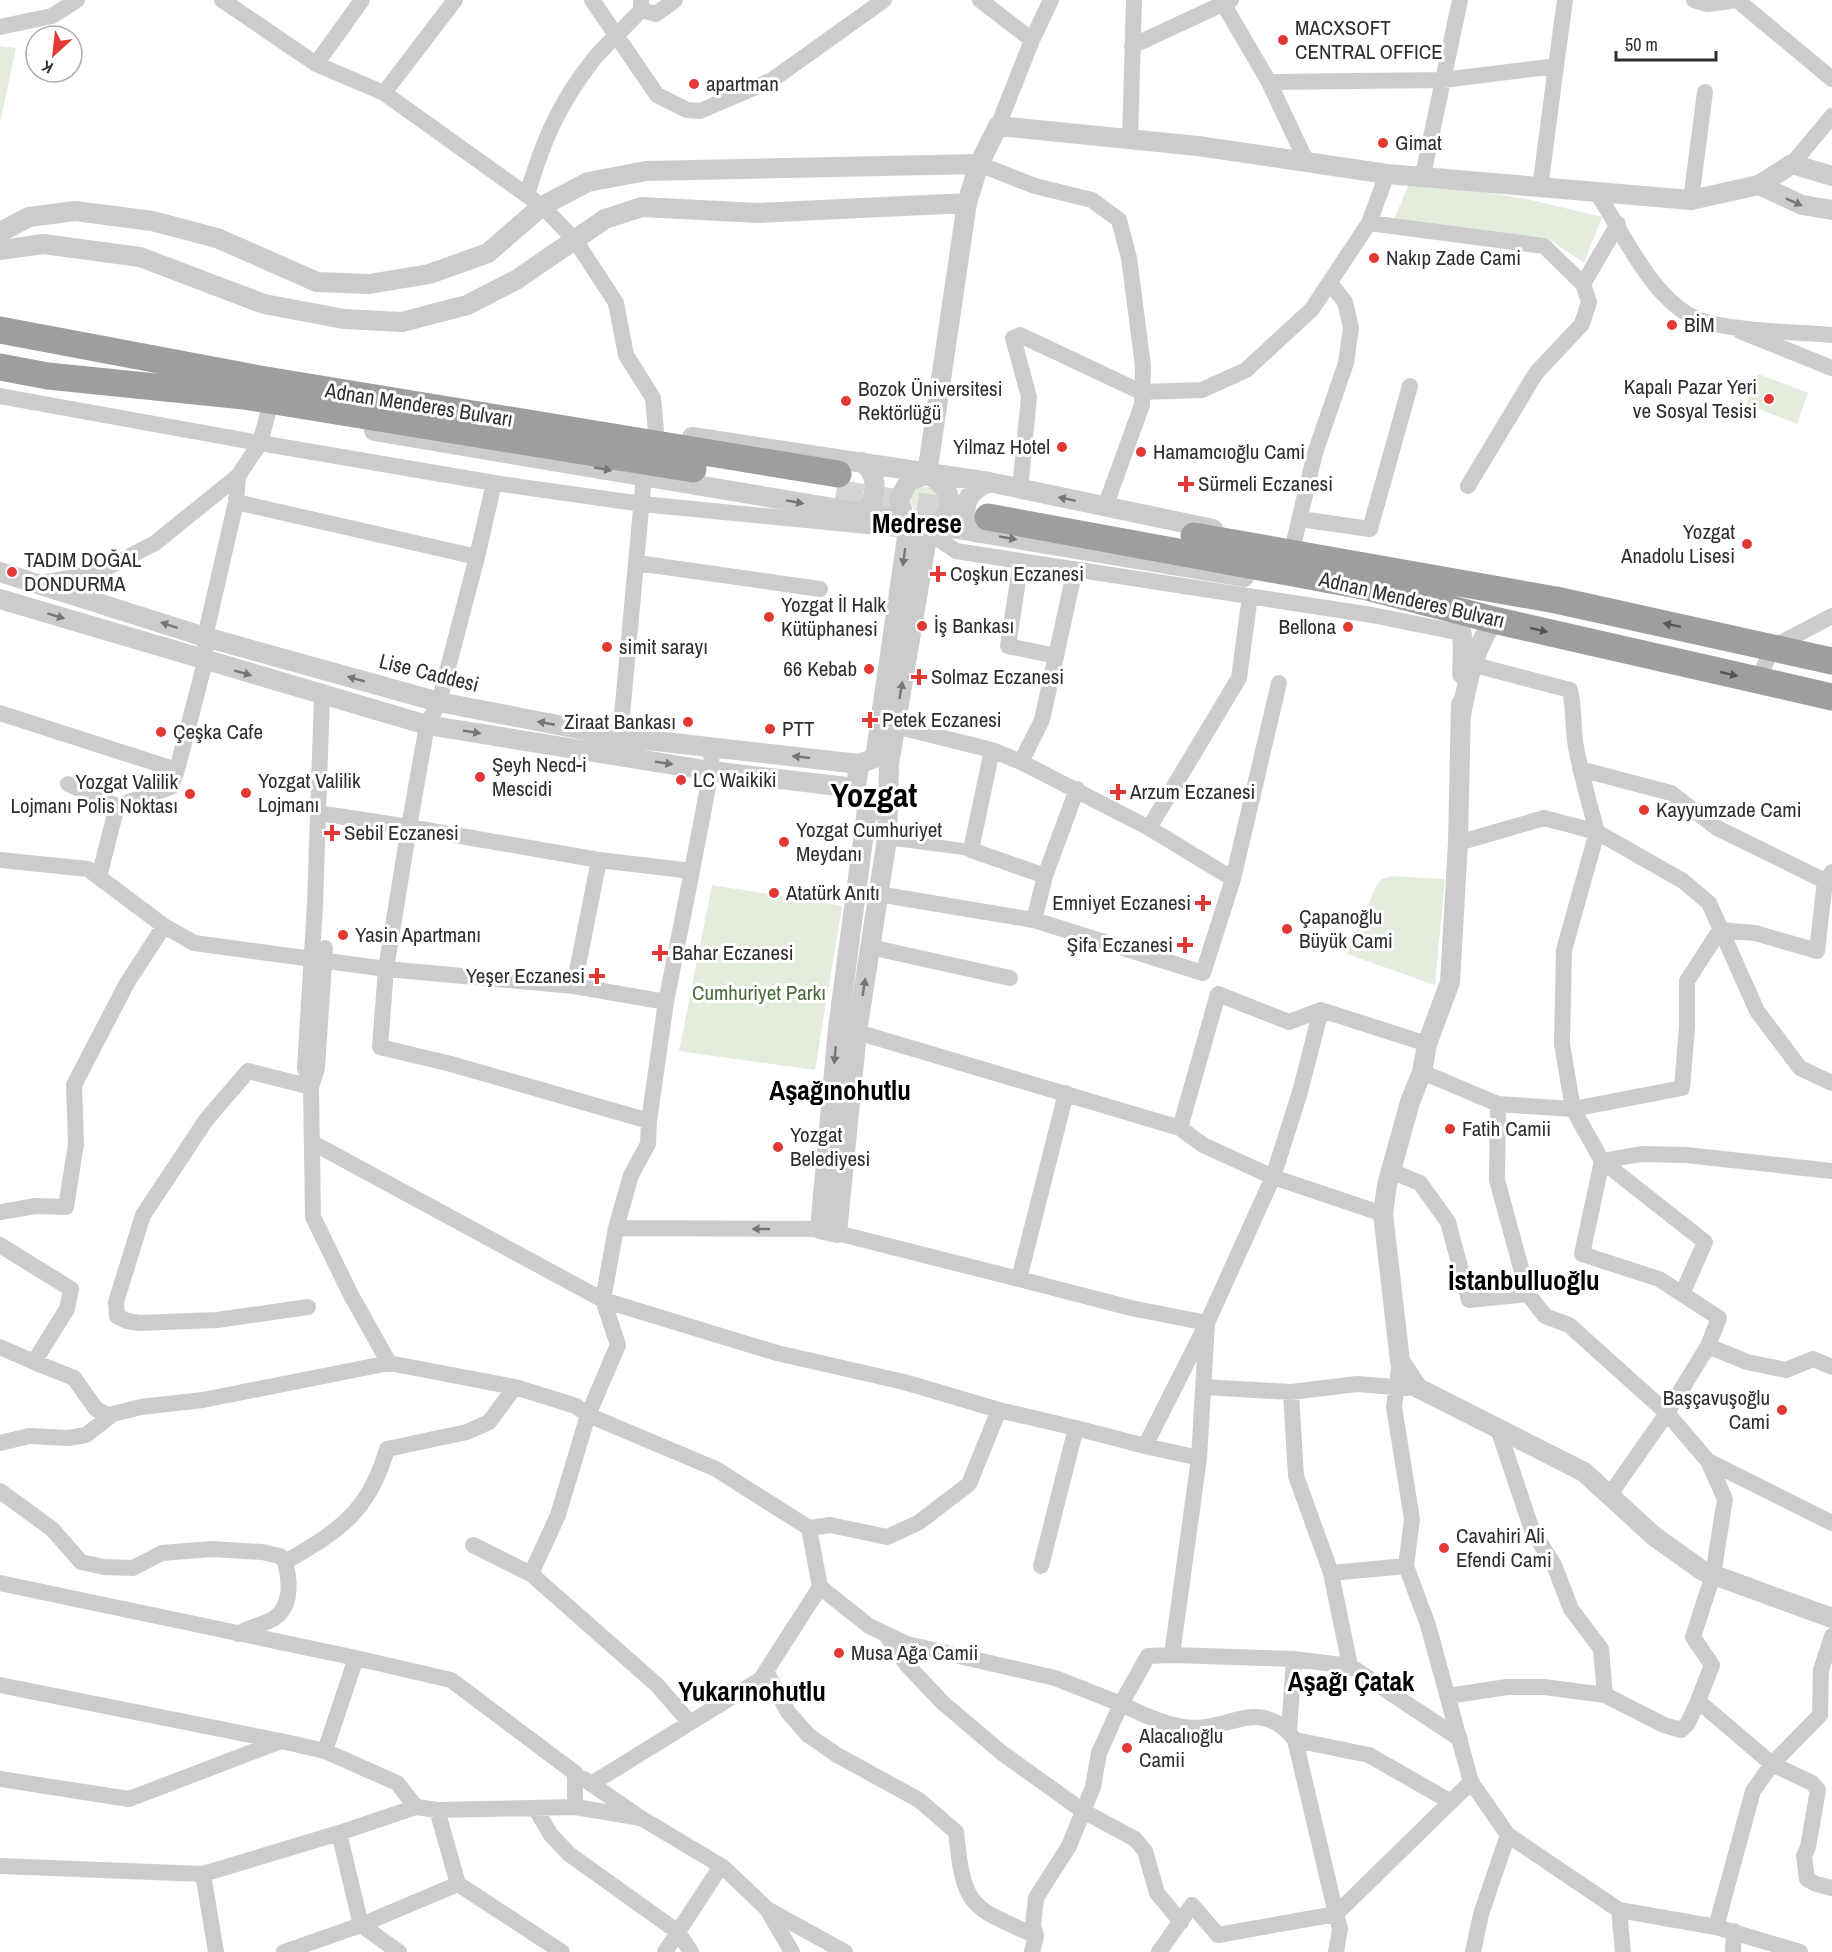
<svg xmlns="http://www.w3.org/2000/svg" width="1832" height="1952" font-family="'Archivo Narrow',sans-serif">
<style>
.green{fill:#e3ecdd}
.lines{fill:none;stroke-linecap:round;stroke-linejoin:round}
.trunk-tunnel{stroke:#d5d5d5;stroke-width:27;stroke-dasharray:27 14;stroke-linecap:butt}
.pedestrian{stroke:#ccc;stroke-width:12}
.minor{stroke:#ccc;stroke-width:16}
.tertiary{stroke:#ccc;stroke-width:20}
.trunk{stroke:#9e9e9e;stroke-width:27}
.oneway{fill:#767676}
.oneway2{fill:#565656}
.poi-dot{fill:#e33934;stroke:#fff;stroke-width:2}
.labels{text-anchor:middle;stroke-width:6;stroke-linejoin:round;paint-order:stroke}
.poi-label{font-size:21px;fill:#2f2f2f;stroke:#fff;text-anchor:start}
.street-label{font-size:21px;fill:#2f2f2f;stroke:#fff}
.park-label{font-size:21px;fill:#4d6a3d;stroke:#fff}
.district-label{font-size:27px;font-weight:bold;fill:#000;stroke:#fff}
.town-label{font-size:33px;font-weight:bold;fill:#000;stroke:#fff}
</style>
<rect width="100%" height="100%" fill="#fff"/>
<path class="green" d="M0 46 16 48 0 123Z
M1410 181 1527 199 1602 217 1584 263 1547 238 1393 222Z
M1758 374 1808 393 1797 424 1746 404Z
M911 501a14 14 0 1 1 28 0a14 14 0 1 1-28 0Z
M1391 876 1445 879 1435 985 1347 954 1376 886 1382 879Z
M712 885 842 906 815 1070 679 1051Z"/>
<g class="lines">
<path class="trunk-tunnel" d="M836 493 974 515"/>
<path class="pedestrian" d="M887 839 971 850"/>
<path class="minor" d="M222 0 316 64 384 93 542 206 575 240 616 303 626 355 653 398 656 431
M592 0 657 95 687 110 700 111 772 80 884 0
M980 0 1032 40 1051 0
M1221 0 1269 82 1306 161
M1694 0 1707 4 1737 0
M1737 0 1832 79
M641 10 656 14 675 0
M0 27 52 16 77 0
M1132 46 1231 0
M316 64 362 0
M1556 66 1565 0
M1269 82 1443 80 1556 66 1540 188
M384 93 455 0
M998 126 1032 40
M1130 141 1134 0
M979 164 1035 186 1092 200 1119 220 1129 258 1143 366 1142 405 1105 507
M1792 164 1832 116
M1423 175 1460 0
M1597 193C1623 232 1653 303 1700 320 1731 331 1796 332 1832 335
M527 195C543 141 558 105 593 60 607 43 626 27 641 10V0
M1691 200 1705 92
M1369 223 1544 246 1583 284
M1740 331 1832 368
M0 396 260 443 238 476
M268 413 260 443 494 483
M1468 486 1536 373 1582 324 1589 302 1583 284 1618 224
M1020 489 1029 397 1013 338 1020 335 1141 392 1202 390 1246 370 1312 309 1369 223 1387 174
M1300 519 1370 529 1410 386
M928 532 956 551 1372 615 1461 633
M1293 546 1315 453 1346 363 1351 328 1345 302 1330 283
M477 557 439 702 427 725 409 827 599 860 692 871 666 1002
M1021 561 1008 646 1056 656 1075 569
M637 563 820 589
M41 583 97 573 155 543 238 476 236 502 477 557 494 483 642 504 908 530
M1471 664 1570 690C1574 707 1573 723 1575 741 1580 772 1589 802 1597 832L1683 881 1709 903 1757 1011 1800 1068 1832 1083
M1758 680 1773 647 1832 616
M0 713 177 770 205 662V637L236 502
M895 726 992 750 1021 762 1149 828
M620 737 644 476
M992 750 971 850 1045 876
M1021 762 1042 720 1056 656
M1580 769 1671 793 1717 828 1825 881
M68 784 117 806
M318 813 409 827 386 969 574 986
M1458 843 1544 818 1597 832 1564 950 1562 1044 1573 1109 1498 1104 1497 1180 1528 1294 1545 1316 1569 1325 1667 1413 1708 1346 1747 1362 1786 1370 1813 1359 1832 1367
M0 860 88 869 164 926
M599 860 574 986 666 1002 649 1121
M692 871 711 771 712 747
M1832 872 1825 881 1817 951 1755 933 1720 930 1687 981V1027L1682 1088 1573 1109 1602 1161 1641 1154 1686 1155 1832 1171
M99 877 117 806 171 787 177 770
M1233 879 1279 683
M878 894 1034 920 1203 973 1233 879 1149 828 1239 678 1250 596
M1034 920 1045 876 1077 789
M870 947 1010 978
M1321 1010 1289 1022 1218 994 1180 1128 1203 1145 1273 1177 1300 1092 1321 1010 1427 1044
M857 1032 1180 1128
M1422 1072 1498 1104
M311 1087 305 1068 315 904 322 696
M311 1087 317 1068 325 948
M1066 1093 1019 1279 1131 1308 1207 1323 1273 1177 1383 1214
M1391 1171 1420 1183 1448 1222 1469 1300 1528 1294
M0 1212 36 1206 66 1207 76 1144 74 1085 127 983 164 926 194 943 386 969 380 1047 451 1064 649 1121 648 1144 631 1175 616 1228 603 1300 313 1143
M616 1228 820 1229
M837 1233 1019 1279
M0 1245 71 1289 67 1309 34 1362 74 1378 96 1409 110 1416
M1682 1294 1705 1242 1602 1161 1582 1254 1659 1279 1719 1318 1708 1346
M603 1300 777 1353 904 1382 999 1410 969 1484 918 1523 887 1537 830 1525 809 1528 716 1469 588 1415 618 1345Z
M308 1307 217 1320 139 1323 127 1321 117 1316 116 1302 143 1215 206 1120 248 1071 311 1087 313 1217 351 1295 389 1363
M1207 1323 1199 1458 1172 1655 1148 1656 1121 1704C1140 1713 1163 1724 1183 1727 1229 1734 1258 1693 1295 1740L1336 1914 1471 1782 1508 1835
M0 1347 34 1362
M1400 1361 1394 1407 1412 1519 1406 1566 1428 1625 1471 1782
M1204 1387 1291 1392 1357 1384 1408 1388
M1291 1392 1296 1476 1331 1573 1350 1666
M999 1410 1076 1428 1041 1566
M1497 1426 1532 1530 1554 1565 1571 1609 1601 1649 1605 1695 1664 1725 1681 1730 1688 1723 1698 1701
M1076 1428 1145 1446 1204 1329
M0 1443 29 1436 68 1438 86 1435 113 1414 141 1407 203 1400 389 1363 515 1387 576 1406 588 1415 558 1515 531 1574 657 1685 690 1723
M1145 1446 1199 1458
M0 1491 52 1529 81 1562 104 1567 133 1568 162 1553 212 1549 262 1552 280 1556 285 1562
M1609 1496 1667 1413 1708 1461
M473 1545 531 1574
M1331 1573 1406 1566
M0 1583 356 1658 451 1680 575 1773V1807
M820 1587 869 1626 907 1644 1055 1678 1121 1704 1099 1753 1093 1787 1069 1846 1036 1898 1033 1925 1036 1936 1032 1952
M238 1634C249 1627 262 1625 273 1619 293 1606 290 1581 285 1562 339 1531 369 1512 387 1449L467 1432 489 1422 515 1387
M886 1635 907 1665 943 1703 1002 1753 1083 1811 1135 1839 1145 1851 1157 1893 1181 1922
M1832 1636 1821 1670 1820 1715 1772 1764 1812 1783 1818 1790 1808 1847 1804 1856 1807 1879 1816 1884 1832 1888
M1172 1655 1294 1659 1350 1666 1460 1739
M766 1671 788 1712 808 1735 837 1755 919 1800 956 1832C964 1909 970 1906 1036 1936
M0 1685 280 1741
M1448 1696 1507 1687H1544L1605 1695
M1289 1732 1294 1659
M1295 1740 1369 1755 1451 1802
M325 1751 356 1658
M0 1779 129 1799 281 1741 325 1751 397 1783 416 1807 437 1810 575 1807 641 1818
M584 1779 641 1818 723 1867 767 1909 792 1952
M591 1784 761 1679 820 1587 809 1528
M416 1807 339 1833 361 1925 458 1884 562 1952
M437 1810 458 1884
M536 1810 551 1835 569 1854 678 1932 691 1952
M0 1866 203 1874 339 1833
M203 1874 216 1952
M767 1909 845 1952
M1619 1910 1716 1927
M284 1952 361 1925 399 1952
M665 1952 721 1866
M1159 1952 1192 1905 1218 1935 1336 1914 1340 1929 1336 1952
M1473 1952 1481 1914 1508 1835 1619 1910 1623 1952
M1733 1952 1734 1931
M1800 1952 1716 1927 1753 1791 1772 1764 1698 1701 1712 1665 1693 1637 1713 1575 1725 1499 1708 1461 1832 1523"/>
<path class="tertiary" d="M1759 185 1802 205 1832 210
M0 232 29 217 75 211 152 221 217 238 317 282 369 284 429 274 488 253 542 206 588 182 646 171 979 164
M0 250 43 244 140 257 264 304 344 319 402 322 467 305 516 280 605 219 642 207 758 213 967 203
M374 431 1244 577
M692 437 989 482 1213 529
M927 474 967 203 979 164 998 126 1198 146 1387 174 1691 200 1759 185 1792 164 1832 176
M860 513 870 506C877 488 877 474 862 462
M978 533 965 521C964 499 970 491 989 482
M0 572 205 637 439 702 620 737 859 764
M0 599 427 725 711 771 856 788
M1450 608C1466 623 1463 654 1462 674
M1461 704 1458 843 1450 982 1427 1044 1422 1072 1410 1102 1387 1185 1383 1214 1400 1361 1418 1388 1584 1472 1655 1537 1703 1571 1832 1618
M1461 715C1469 676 1472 654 1494 620L1483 618
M867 810 838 1028 820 1229 837 1233 857 1032 887 839 889 764 928 532C933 526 941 522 945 516 957 497 943 483 927 474L908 482 899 500 908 530 904 558 875 758 859 764 856 788 867 810 886 811"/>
<path class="trunk" d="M0 330 260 379 838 474
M0 367 48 376 244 396 693 469
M988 517 1363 586 1494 620 1832 697
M1194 536 1556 600 1832 661"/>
</g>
<defs><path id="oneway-solid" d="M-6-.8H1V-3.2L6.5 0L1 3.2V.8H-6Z" transform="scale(1.5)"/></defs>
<g class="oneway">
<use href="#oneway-solid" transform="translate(1794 202) rotate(24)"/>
<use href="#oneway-solid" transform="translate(603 469) rotate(10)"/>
<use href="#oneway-solid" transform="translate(1067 499) rotate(-168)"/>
<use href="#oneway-solid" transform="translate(795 502) rotate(10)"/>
<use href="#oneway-solid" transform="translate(1008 538) rotate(10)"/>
<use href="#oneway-solid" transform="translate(904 557) rotate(98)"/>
<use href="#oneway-solid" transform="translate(56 616) rotate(17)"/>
<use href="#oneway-solid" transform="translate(169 625) rotate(-162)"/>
<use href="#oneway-solid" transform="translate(243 673) rotate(16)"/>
<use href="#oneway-solid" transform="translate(356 679) rotate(-164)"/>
<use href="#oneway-solid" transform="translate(901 690) rotate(-80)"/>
<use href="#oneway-solid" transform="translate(546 723) rotate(-169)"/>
<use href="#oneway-solid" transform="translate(472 732) rotate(9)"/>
<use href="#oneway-solid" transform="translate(801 757) rotate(-174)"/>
<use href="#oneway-solid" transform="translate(664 763) rotate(9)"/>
<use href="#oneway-solid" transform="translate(864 987) rotate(-81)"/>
<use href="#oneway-solid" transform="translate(835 1055) rotate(95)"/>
<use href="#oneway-solid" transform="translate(761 1229) rotate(-180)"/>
</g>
<g class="oneway2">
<use href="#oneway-solid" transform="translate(1672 625) rotate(-168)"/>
<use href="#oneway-solid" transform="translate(1539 630) rotate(13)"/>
<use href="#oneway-solid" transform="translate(1729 674) rotate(13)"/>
</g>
<g class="poi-dot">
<circle cx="1283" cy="40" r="6"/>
<circle cx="694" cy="84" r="6"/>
<circle cx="1383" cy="143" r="6"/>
<circle cx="1374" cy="258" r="6"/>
<circle cx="1672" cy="325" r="6"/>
<circle cx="1769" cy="399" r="6"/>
<circle cx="846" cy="401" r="6"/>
<circle cx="1062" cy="447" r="6"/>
<circle cx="1141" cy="452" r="6"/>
<path d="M1183 475h6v6h6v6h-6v6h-6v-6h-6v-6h6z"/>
<circle cx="1747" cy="544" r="6"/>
<circle cx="12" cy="572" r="6"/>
<path d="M935 565h6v6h6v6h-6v6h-6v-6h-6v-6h6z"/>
<circle cx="769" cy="617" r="6"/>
<circle cx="922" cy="626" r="6"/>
<circle cx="1348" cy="627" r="6"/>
<circle cx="607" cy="647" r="6"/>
<circle cx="869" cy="669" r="6"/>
<path d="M916 668h6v6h6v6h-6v6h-6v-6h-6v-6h6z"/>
<path d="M867 711h6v6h6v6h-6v6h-6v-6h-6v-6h6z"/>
<circle cx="688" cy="722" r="6"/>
<circle cx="770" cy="729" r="6"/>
<circle cx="161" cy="732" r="6"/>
<circle cx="480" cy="777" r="6"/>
<circle cx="681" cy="780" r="6"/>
<path d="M1115 783h6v6h6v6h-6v6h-6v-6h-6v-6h6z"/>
<circle cx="246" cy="793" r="6"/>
<circle cx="190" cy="794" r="6"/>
<circle cx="1644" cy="810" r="6"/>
<path d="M329 824h6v6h6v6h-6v6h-6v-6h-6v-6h6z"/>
<circle cx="784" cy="842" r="6"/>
<circle cx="774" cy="893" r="6"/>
<path d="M1200 894h6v6h6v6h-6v6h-6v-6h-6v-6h6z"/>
<circle cx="1287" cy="929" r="6"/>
<circle cx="343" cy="935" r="6"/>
<path d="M1182 936h6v6h6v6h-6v6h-6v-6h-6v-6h6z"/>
<path d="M657 944h6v6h6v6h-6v6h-6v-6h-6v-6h6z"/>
<path d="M594 967h6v6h6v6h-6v6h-6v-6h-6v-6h6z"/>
<circle cx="1450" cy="1129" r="6"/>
<circle cx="778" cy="1147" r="6"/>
<circle cx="1782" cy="1410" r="6"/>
<circle cx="1444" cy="1548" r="6"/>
<circle cx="839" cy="1653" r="6"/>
<circle cx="1127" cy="1748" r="6"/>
</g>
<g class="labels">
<g class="poi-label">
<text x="1295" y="35">MACXSOFT<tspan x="1295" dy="24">CENTRAL OFFICE</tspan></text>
<text x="706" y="91">apartman</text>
<text x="1395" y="150">Gimat</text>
<text x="1386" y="265">Nakıp Zade Cami</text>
<text x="1684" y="332">BİM</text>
<text x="1757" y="394" text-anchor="end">Kapalı Pazar Yeri<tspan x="1757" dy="24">ve Sosyal Tesisi</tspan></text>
<text x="858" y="396">Bozok Üniversitesi<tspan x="858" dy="24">Rektörlüğü</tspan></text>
<text x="1050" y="454" text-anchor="end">Yilmaz Hotel</text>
<text x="1153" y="459">Hamamcıoğlu Cami</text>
<text x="1198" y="491">Sürmeli Eczanesi</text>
<text x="1735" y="539" text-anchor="end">Yozgat<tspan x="1735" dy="24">Anadolu Lisesi</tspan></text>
<text x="24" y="567">TADIM DOĞAL<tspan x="24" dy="24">DONDURMA</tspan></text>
<text x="950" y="581">Coşkun Eczanesi</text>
<text x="781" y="612">Yozgat İl Halk<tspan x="781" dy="24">Kütüphanesi</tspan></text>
<text x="934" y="633">İş Bankası</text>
<text x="1336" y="634" text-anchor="end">Bellona</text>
<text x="619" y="654">simit sarayı</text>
<text x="857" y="676" text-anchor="end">66 Kebab</text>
<text x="931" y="684">Solmaz Eczanesi</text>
<text x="882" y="727">Petek Eczanesi</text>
<text x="676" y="729" text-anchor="end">Ziraat Bankası</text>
<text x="782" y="736">PTT</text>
<text x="173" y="739">Çeşka Cafe</text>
<text x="492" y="772">Şeyh Necd-i<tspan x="492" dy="24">Mescidi</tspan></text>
<text x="693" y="787">LC Waikiki</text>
<text x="258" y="788">Yozgat Valilik<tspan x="258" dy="24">Lojmanı</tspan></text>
<text x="178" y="789" text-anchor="end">Yozgat Valilik<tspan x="178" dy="24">Lojmanı Polis Noktası</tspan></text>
<text x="1130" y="799">Arzum Eczanesi</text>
<text x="1656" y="817">Kayyumzade Cami</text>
<text x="796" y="837">Yozgat Cumhuriyet<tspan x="796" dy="24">Meydanı</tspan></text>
<text x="344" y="840">Sebil Eczanesi</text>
<text x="786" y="900">Atatürk Anıtı</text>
<text x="1191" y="910" text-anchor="end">Emniyet Eczanesi</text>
<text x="1299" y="924">Çapanoğlu<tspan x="1299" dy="24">Büyük Cami</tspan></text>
<text x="355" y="942">Yasin Apartmanı</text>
<text x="1173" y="952" text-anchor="end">Şifa Eczanesi</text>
<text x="672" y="960">Bahar Eczanesi</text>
<text x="585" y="983" text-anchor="end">Yeşer Eczanesi</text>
<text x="1462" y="1136">Fatih Camii</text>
<text x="790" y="1142">Yozgat<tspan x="790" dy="24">Belediyesi</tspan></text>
<text x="1770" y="1405" text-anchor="end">Başçavuşoğlu<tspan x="1770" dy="24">Cami</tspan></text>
<text x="1456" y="1543">Cavahiri Ali<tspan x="1456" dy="24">Efendi Cami</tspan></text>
<text x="851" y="1660">Musa Ağa Camii</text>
<text x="1139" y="1743">Alacalıoğlu<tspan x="1139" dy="24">Camii</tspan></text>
</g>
<g class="street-label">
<text transform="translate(419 405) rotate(9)" y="7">Adnan Menderes Bulvarı</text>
<text transform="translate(1412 600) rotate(13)" y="7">Adnan Menderes Bulvarı</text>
<text transform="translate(429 673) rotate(14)" y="7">Lise Caddesi</text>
</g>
<g class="park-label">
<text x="759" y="1000">Cumhuriyet Parkı</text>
</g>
<g class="district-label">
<text x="917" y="533">Medrese</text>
<text x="840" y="1100">Aşağınohutlu</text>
<text x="1524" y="1290">İstanbulluoğlu</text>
<text x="1351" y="1691">Aşağı Çatak</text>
<text x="752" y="1701">Yukarınohutlu</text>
</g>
<g class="town-label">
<text x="874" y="807">Yozgat</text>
</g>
</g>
<g transform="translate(54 54) rotate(207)"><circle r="28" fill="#ffffff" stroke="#acacac" stroke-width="1.5"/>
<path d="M0-4.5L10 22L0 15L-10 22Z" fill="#e33934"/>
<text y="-9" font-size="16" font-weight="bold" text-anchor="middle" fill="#2f2f2f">K</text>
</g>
<path d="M1616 51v9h100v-9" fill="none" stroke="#2f2f2f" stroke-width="3"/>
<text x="1625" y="51" font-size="18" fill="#2f2f2f" stroke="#ffffff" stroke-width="4.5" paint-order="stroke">50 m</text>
</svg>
